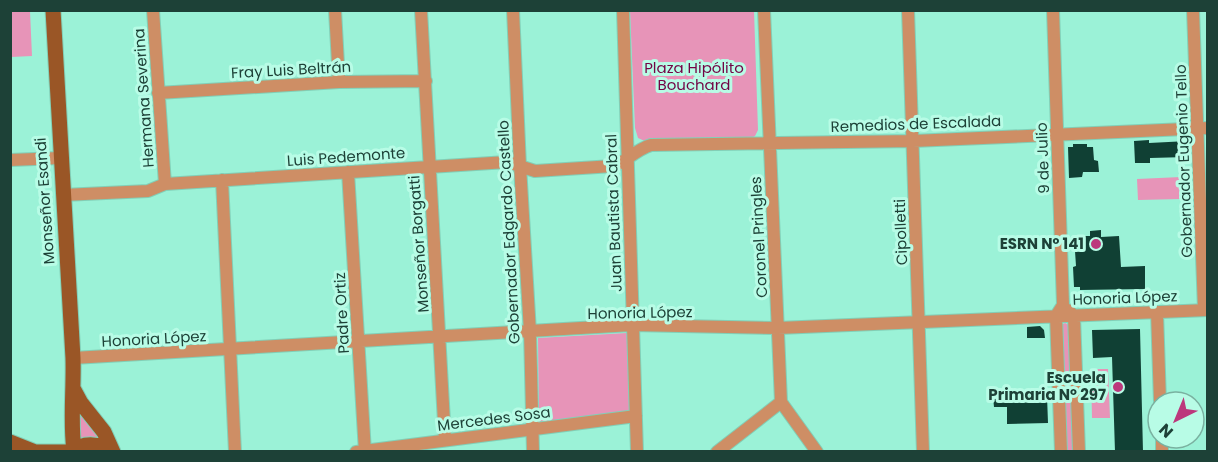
<svg xmlns="http://www.w3.org/2000/svg" width="1218" height="462" font-family="Poppins,sans-serif">
<style>
.green{fill:#e794b8}
.building{fill:#104034}
.lines{fill:none;stroke-linecap:round;stroke-linejoin:round}
.minor-casing{stroke:#82cfb7;stroke-width:14}
.major-casing{stroke:#82cfb7;stroke-width:17}
.minor{stroke:#ce8e65;stroke-width:12}
.major{stroke:#9a5626;stroke-width:15}
.poi-dot{fill:#bc387c;stroke:#b8fce6;stroke-width:2}
.labels{text-anchor:middle;stroke-width:6;stroke-linejoin:round;paint-order:stroke}
.park-label{font-size:15px;fill:#720445;stroke:#b8fce6}
.street-label{font-size:15px;fill:#1d4137;stroke:#b8fce6}
.poi-label{font-size:15px;font-weight:bold;fill:#1d4137;stroke:#b8fce6;text-anchor:end}
</style>
<rect width="100%" height="100%" fill="#9bf2d7"/>
<path class="green" d="M10 11H30L32 56 11 57Z
M630 11H754L758 130 755 136 750 139 649 143 638 138 635 128Z
M1181 177V199L1138 200 1137 179Z
M1065 323 1069 325 1076 451H1064L1061 325Z
M627 333 631 411 539 422 538 338Z
M1091 369H1108L1110 418H1092Z
M76 408 105 441 79 442Z"/>
<path class="building" d="M1149 140V143L1188 141 1187 157 1150 158V163H1135L1134 141Z
M1073 144H1087V147H1093L1094 160 1098 161 1099 172H1083L1082 177 1069 178 1068 147H1073Z
M1101 230V237L1119 236 1121 267 1145 266V289L1080 290V287H1074L1073 267 1076 266 1074 236H1090V231Z
M1040 326 1044 330 1045 338H1027V327Z
M1140 329 1143 452H1115L1112 357 1093 358 1092 330Z
M1047 396 1048 423 1007 424V407H994L993 397Z"/>
<g class="lines">
<defs>
<path id="minor" d="M153 10 165 184
M335 10 339 82
M421 10 445 440
M513 10 520 166 530 332 533 452
M623 10 637 452
M764 10 781 402 817 452
M908 10 923 452
M1053 10 1063 305 1056 316 1061 452
M1193 10 1204 310
M158 93 339 82 426 81
M10 160 60 158
M348 172 365 452
M222 180 235 452
M63 195 148 191 165 184 507 162 535 171 613 166C625 163 635 150 651 145L913 141 1208 128
M1068 310 1074 316 1079 452
M1157 312 1160 402
M73 358 632 325 778 328 1208 310
M1162 438V452
M356 452 636 416
M717 452 781 402"/>
<path id="major" d="M53 10 73 358C74 389 70 420 74 451
M74 390 81 403 104 432 113 452
M10 442 35 452
M36 452H71
M73 452C83 441 102 444 112 452"/>
</defs>
<use href="#minor" class="minor-casing"/>
<use href="#major" class="major-casing"/>
<use href="#minor" class="minor"/>
<use href="#major" class="major"/>
</g>
<g class="poi-dot">
<circle cx="1096" cy="244" r="6"/>
<circle cx="1118" cy="387" r="6"/>
</g>
<g class="labels">
<g class="park-label">
<text x="694" y="73">Plaza Hipólito<tspan x="694" dy="17">Bouchard</tspan></text>
</g>
<g class="street-label">
<text transform="translate(291 70) rotate(-3)" y="5">Fray Luis Beltrán</text>
<text transform="translate(144 98) rotate(-94)" y="5">Hermana Severina</text>
<text transform="translate(916 124) rotate(-2)" y="5">Remedios de Escalada</text>
<text transform="translate(346 157) rotate(-4)" y="5">Luis Pedemonte</text>
<text transform="translate(1043 158) rotate(-92)" y="5">9 de Julio</text>
<text transform="translate(1184 161) rotate(-92)" y="5">Gobernador Eugenio Tello</text>
<text transform="translate(45 201) rotate(-94)" y="5">Monseñor Esandi</text>
<text transform="translate(614 213) rotate(-92)" y="5">Juan Bautista Cabral</text>
<text transform="translate(509 232) rotate(-93)" y="5">Gobernador Edgardo Castello</text>
<text transform="translate(901 232) rotate(-92)" y="5">Cipolletti</text>
<text transform="translate(759 237) rotate(-93)" y="5">Coronel Pringles</text>
<text transform="translate(419 244) rotate(-94)" y="5">Monseñor Borgatti</text>
<text transform="translate(1125 298) rotate(-2)" y="5">Honoria López</text>
<text transform="translate(342 313) rotate(-93)" y="5">Padre Ortiz</text>
<text transform="translate(640 313) rotate(-1)" y="5">Honoria López</text>
<text transform="translate(154 339) rotate(-3)" y="5">Honoria López</text>
<text transform="translate(494 419) rotate(-7)" y="5">Mercedes Sosa</text>
</g>
<g class="poi-label">
<text x="1084" y="249">ESRN Nº 141</text>
<text x="1106" y="383">Escuela<tspan x="1106" dy="17">Primaria Nº 297</tspan></text>
</g>
</g>
<rect width="1218" height="462" fill="none" stroke="#1d4137" stroke-width="24"/>
<g transform="translate(1176 420) rotate(223)"><circle r="28" fill="#b8fce6" stroke="#7ab1a0" stroke-width="1.5"/>
<path d="M0-4.5L10 22L0 15L-10 22Z" fill="#bc387c"/>
<text y="-9" font-size="16" font-weight="bold" text-anchor="middle" fill="#1d4137">N</text>
</g>
</svg>
